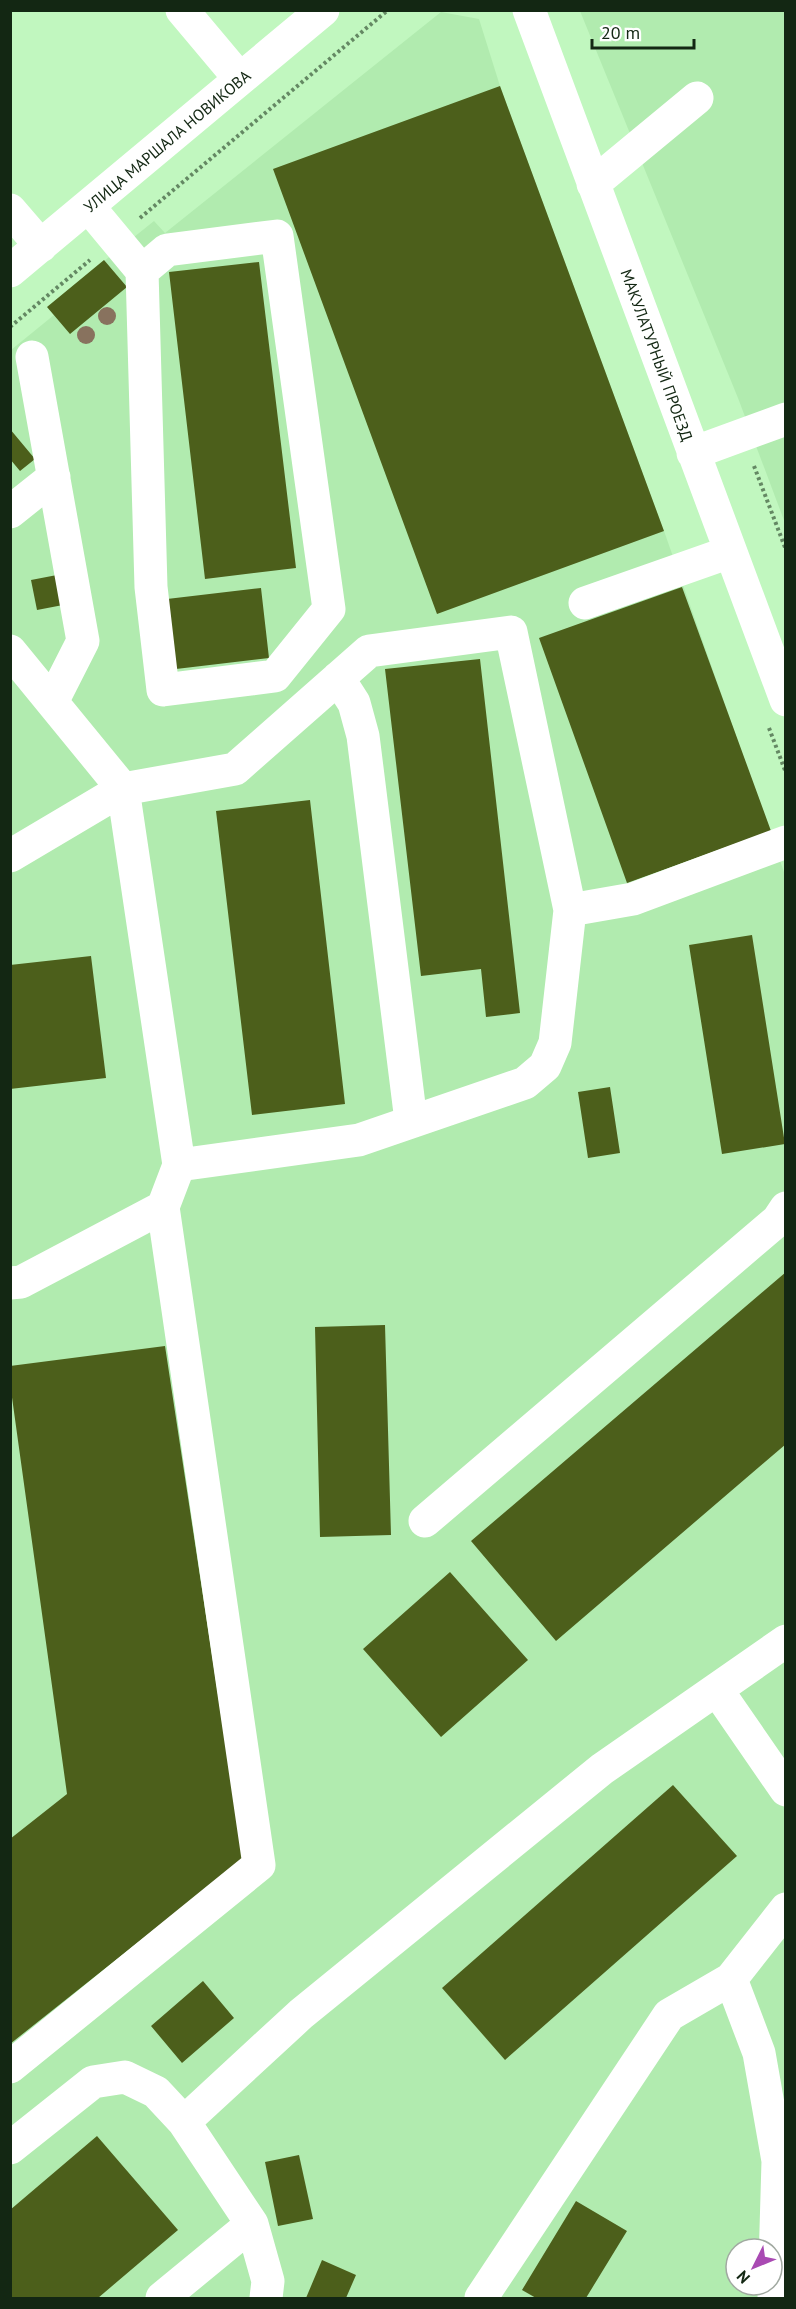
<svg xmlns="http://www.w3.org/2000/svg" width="796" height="2309" font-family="'PT Sans',sans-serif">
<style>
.built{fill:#b1ebaf;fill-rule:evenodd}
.building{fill:#4c5f1b}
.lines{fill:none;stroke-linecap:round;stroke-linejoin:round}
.path{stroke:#648863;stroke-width:4;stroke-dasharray:3 3;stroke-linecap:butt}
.minor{stroke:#fff;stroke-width:33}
.tree{fill:#88725e}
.labels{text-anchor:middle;stroke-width:6;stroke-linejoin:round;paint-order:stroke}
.street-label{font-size:16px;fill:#132713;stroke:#fff}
</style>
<rect width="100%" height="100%" fill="#c1f7bf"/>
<path class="built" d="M580 11H785V523L738 398Z
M441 12 479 19 500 86 664 531 785 875V2298H11V350L54 315 47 307 154 221 165 233ZM736 2249H772V2285H736Z"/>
<path class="building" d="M500 86 664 531 437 614 273 169Z
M104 260 127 287 70 334 47 307Z
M259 262 296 568 205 579 169 272Z
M10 429 35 459 20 471 10 459Z
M57 575 63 605 37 610 31 580Z
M682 587 771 831 627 883 539 638Z
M261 588 269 658 176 669 167 599Z
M480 659 520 1013 486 1017 481 969 421 976 385 669Z
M310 800 345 1104 252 1115 216 811Z
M752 935 785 1144 722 1154 689 945Z
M91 956 106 1078 10 1089V965Z
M610 1087 620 1153 588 1158 578 1092Z
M786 1272V1444L556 1641 471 1541Z
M385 1325 391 1535 320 1537 315 1327Z
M165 1346 243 1859 10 2044V1839L67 1794 10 1383V1366Z
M450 1572 528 1660 441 1737 363 1649Z
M673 1785 737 1856 505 2060 442 1988Z
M203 1981 234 2018 182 2063 151 2026Z
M97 2136 178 2230 98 2298H10V2210Z
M299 2155 313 2219 278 2226 265 2162Z
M576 2201 627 2231 586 2298H536L522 2290Z
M322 2260 356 2275 346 2298H306Z"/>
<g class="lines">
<path class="path" d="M140 218 388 10
M10 327 90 260
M754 466 786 550
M769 728 786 773"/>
<path class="minor" d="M182 10 240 79
M529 10 786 700
M593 184 697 98
M88 206 142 271 151 587 163 690 275 676 329 609 277 236 167 250 142 271
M10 210 41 246
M10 271 323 10
M32 357 83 641 52 702
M693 453 786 419
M10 512 54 477
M585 603 730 552
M10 651 123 789 179 1165
M338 678 354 703 363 736 411 1121
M10 856 123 789 235 769 369 651 511 632 570 910 555 1043 545 1066 525 1083 359 1140 179 1165 163 1207 21 1282 10 1283
M570 910 633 899 786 842
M425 1521 778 1220 786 1208
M717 1690 786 1790
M731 1979 759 2053 778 2161 774 2298
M10 2067 259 1865 163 1207
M184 2122 301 2014 602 1769 786 1641
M10 2148 93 2082 125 2077 156 2092 184 2122 252 2224 268 2281 266 2298
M162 2298 252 2224
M481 2298 669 2015 731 1979 786 1909"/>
</g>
<g class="tree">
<circle cx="107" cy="316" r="9"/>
<circle cx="86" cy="335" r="9"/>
</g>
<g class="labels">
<g class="street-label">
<text transform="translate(167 141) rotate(-40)" y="6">УЛИЦА МАРШАЛА НОВИКОВА</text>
<text transform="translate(657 355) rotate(70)" y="6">МАКУЛАТУРНЫЙ ПРОЕЗД</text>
</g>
</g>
<rect width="796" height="2309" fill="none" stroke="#132713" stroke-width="24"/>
<g transform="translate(754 2267) rotate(227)"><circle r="28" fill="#ffffff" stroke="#a1a9a1" stroke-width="1.5"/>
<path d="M0-4.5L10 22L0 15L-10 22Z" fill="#a94ab3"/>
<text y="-9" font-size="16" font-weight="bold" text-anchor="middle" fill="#132713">N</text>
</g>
<path d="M592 39v9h102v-9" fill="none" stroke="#132713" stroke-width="3"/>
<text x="601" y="39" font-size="18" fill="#132713" stroke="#ffffff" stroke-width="4.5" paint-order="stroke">20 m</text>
</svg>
